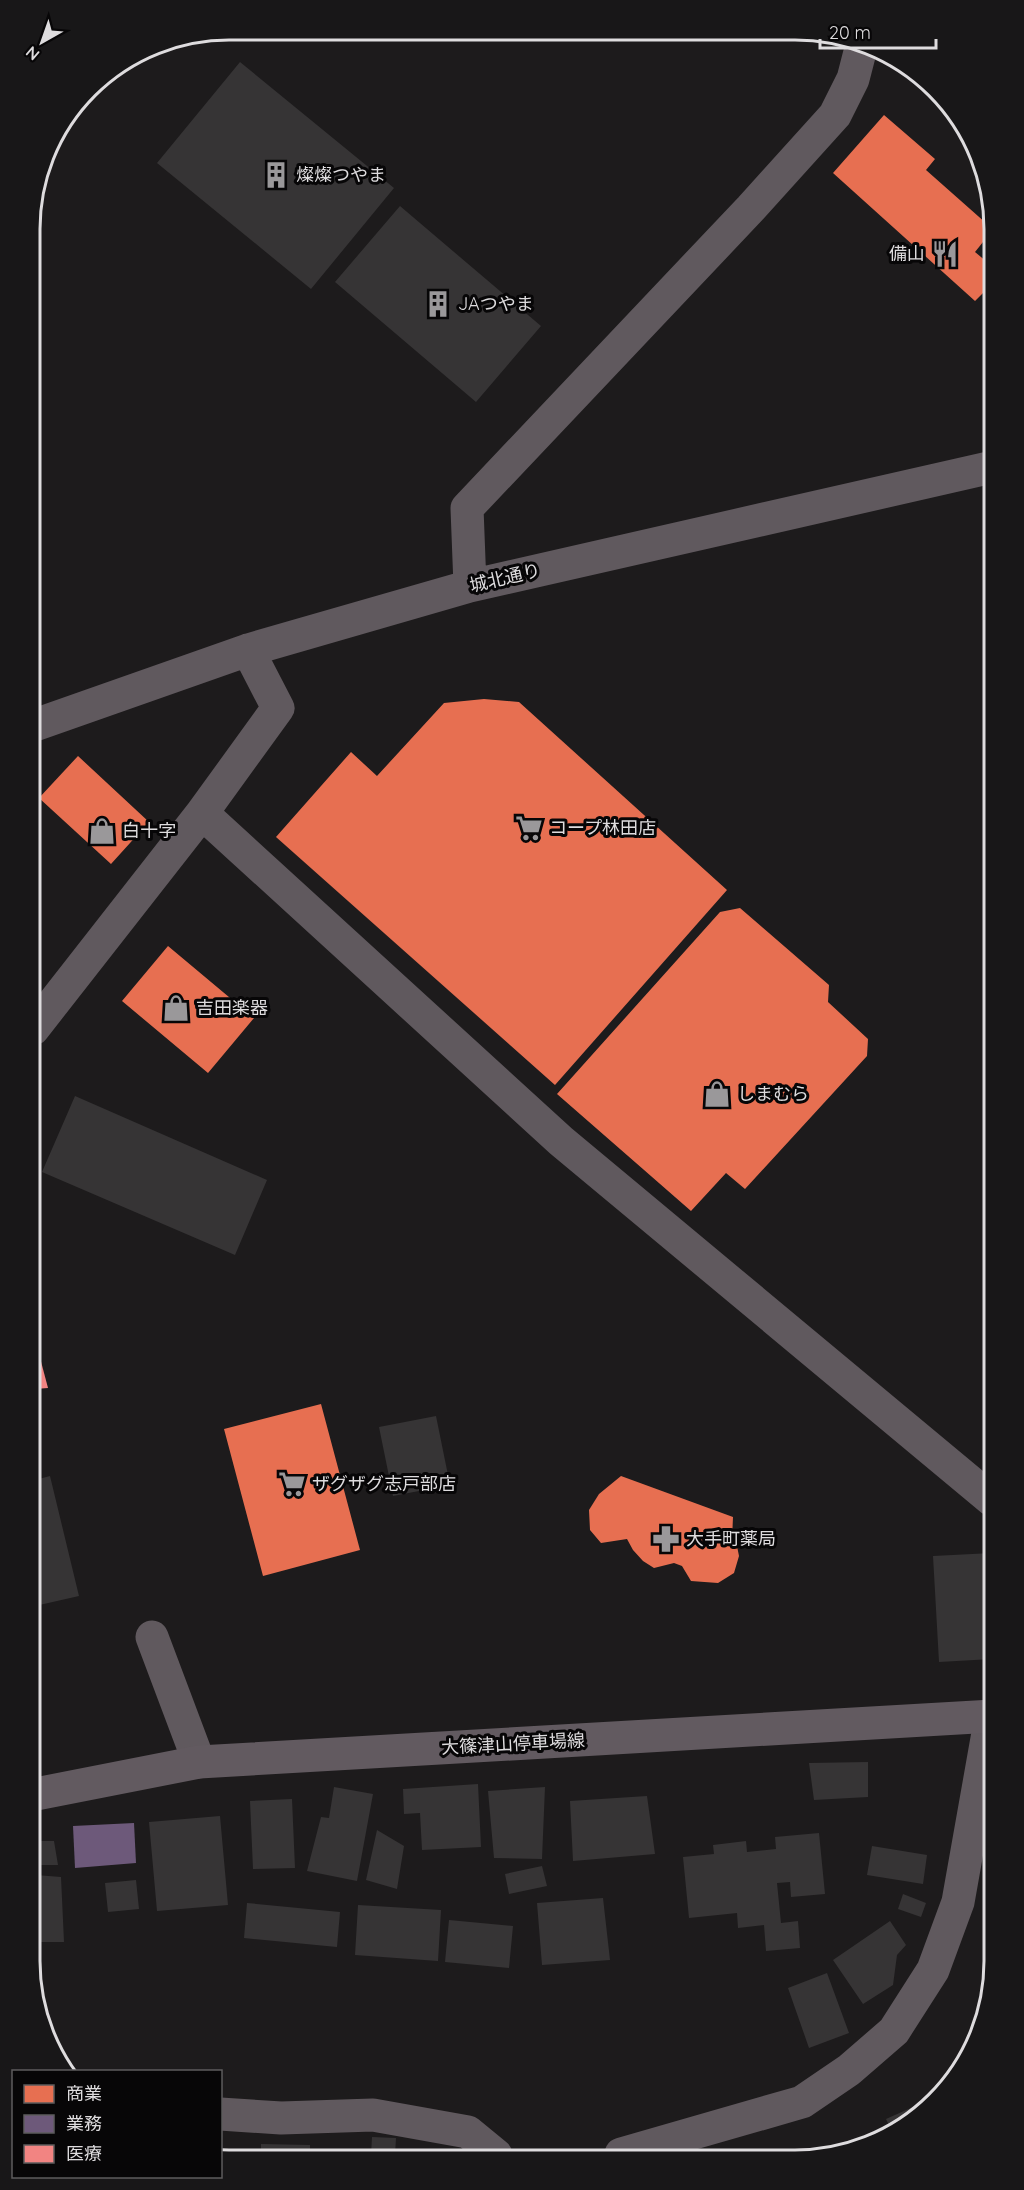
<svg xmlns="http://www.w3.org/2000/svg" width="1024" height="2190" font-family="Quicksand,'Noto Sans JP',sans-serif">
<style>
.shops{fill:#e76f51}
.offices{fill:#6d597a}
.health{fill:#f28482}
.building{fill:#363435}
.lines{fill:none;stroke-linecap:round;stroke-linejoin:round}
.minor{stroke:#60595e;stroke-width:33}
.major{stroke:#625a60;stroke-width:33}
.labels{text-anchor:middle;stroke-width:6;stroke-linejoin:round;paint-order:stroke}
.poi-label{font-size:18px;fill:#dedcde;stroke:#070607;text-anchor:start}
.street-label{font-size:18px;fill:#dedcde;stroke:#070607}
.rim{fill:none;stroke:#dedcde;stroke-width:3}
</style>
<rect width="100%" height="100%" fill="#1d1b1c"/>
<path class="shops" d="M884 115 935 159 926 170 987 224V237L975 252 987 262 988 288 975 301 833 173Z
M484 699 519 702 727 890 555 1085 276 837 351 752 377 776 444 703Z
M78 756 149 822 111 864 39 798Z
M740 908 829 985 828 1002 868 1039 867 1056 745 1189 726 1173 691 1211 557 1094 720 912Z
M168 946 254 1018 208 1073 122 1001Z
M321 1404 360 1550 263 1576 224 1429Z
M621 1476 733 1517 732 1540 737 1546 739 1556 734 1573 718 1583 691 1581 682 1566 674 1563 654 1568 643 1561 633 1550 627 1539 601 1543 590 1530 589 1510 599 1494Z"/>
<path class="offices" d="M134 1823 136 1863 75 1868 73 1826Z"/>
<path class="health" d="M34 1339H35L48 1388 35 1389Z"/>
<path class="building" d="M240 62 394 188 311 289 157 163Z
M400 206 541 326 476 402 335 282Z
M75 1096 267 1180 235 1255 42 1172Z
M436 1416 450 1485 393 1496 379 1427Z
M50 1476 79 1596 35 1606V1480Z
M992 1553V1659L939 1662 933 1556Z
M868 1762V1797L814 1800 809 1763Z
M478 1784 481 1847 422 1850 420 1813 404 1814 403 1789Z
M334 1787 373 1794 357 1881 307 1871 321 1817 329 1818Z
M545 1787 542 1859 494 1858 488 1791Z
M647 1796 655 1854 573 1861 570 1801Z
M292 1799 295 1868 253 1869 250 1801Z
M220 1816 228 1905 157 1911 149 1822Z
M377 1830 404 1846 397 1889 366 1880Z
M819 1833 825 1894 791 1897 790 1882 777 1883 781 1923 798 1921 800 1948 766 1951 764 1925 738 1928 737 1913 689 1918 683 1857 714 1854 713 1845 746 1841 747 1852 776 1849 775 1837Z
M36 1841H54L58 1865H36Z
M872 1846 927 1855 923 1884 867 1875Z
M542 1866 547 1886 509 1894 505 1874Z
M36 1875 61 1877 64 1942H37Z
M136 1880 139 1909 108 1912 105 1883Z
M903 1894 926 1903 921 1917 898 1909Z
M603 1898 610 1960 542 1965 537 1903Z
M247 1903 340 1912 337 1947 244 1938Z
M358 1905 441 1910 438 1961 355 1955Z
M449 1920 513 1926 509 1968 445 1962Z
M890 1921 906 1945 897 1955 893 1985 863 2004 833 1960Z
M827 1973 849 2033 809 2048 788 1988Z
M931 2099 932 2102 905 2127 892 2132 886 2119Z
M372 2137 396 2138 395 2155H371Z
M261 2144 310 2145V2156H261Z"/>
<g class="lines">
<path class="minor" d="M470 586 467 508 751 208 835 115 853 79 861 48
M32 726 248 650 470 586 988 468
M202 813 561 1141 992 1500
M33 1029 202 813 278 708 248 650
M152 1637 199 1762
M220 2114 281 2118 373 2115 468 2132 496 2155
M621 2154 802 2102 849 2070 894 2031 933 1970 958 1902 991 1716"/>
<path class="major" d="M36 1794 199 1762 993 1716"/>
</g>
<defs>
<symbol id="building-bare" viewBox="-9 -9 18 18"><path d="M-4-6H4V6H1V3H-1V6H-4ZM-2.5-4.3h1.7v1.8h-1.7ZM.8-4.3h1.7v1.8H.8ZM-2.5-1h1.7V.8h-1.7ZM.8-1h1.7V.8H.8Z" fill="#9a989a" stroke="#070607" stroke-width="2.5" paint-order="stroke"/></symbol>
<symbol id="restaurant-bare" viewBox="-9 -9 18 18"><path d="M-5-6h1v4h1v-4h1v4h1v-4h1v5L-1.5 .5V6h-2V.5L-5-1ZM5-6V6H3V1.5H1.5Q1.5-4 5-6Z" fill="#9a989a" stroke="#070607" stroke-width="2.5" paint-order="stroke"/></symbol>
<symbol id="supermarket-bare" viewBox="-9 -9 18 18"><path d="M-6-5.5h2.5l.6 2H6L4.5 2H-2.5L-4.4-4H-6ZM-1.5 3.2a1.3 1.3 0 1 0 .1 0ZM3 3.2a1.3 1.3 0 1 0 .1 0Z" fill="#9a989a" stroke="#070607" stroke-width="2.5" paint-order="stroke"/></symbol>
<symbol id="shop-bare" viewBox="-9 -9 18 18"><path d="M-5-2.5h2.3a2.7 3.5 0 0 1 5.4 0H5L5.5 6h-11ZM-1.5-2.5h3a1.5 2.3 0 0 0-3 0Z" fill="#9a989a" stroke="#070607" stroke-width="2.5" paint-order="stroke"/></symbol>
<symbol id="pharmacy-bare" viewBox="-9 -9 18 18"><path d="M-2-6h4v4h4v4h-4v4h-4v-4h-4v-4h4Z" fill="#9a989a" stroke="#070607" stroke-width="2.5" paint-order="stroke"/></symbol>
</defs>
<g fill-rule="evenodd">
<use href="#building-bare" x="257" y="156" width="38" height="38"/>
<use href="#restaurant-bare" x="926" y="235" width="38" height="38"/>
<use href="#building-bare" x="419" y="285" width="38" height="38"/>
<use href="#supermarket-bare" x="510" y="809" width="38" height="38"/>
<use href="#shop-bare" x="83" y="812" width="38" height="38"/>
<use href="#shop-bare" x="157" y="989" width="38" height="38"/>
<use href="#shop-bare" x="698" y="1075" width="38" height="38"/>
<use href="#supermarket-bare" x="273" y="1465" width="38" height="38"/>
<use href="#pharmacy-bare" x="647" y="1520" width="38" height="38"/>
</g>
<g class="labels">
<g class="poi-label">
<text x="296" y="181">燦燦つやま</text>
<text x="925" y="260" text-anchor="end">備山</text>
<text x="458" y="310">JAつやま</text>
<text x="549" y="834">コープ林田店</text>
<text x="122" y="837">白十字</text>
<text x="196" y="1014">吉田楽器</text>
<text x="737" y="1100">しまむら</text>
<text x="312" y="1490">ザグザグ志戸部店</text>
<text x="686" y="1545">大手町薬局</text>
</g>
<g class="street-label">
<text transform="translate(505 578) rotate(-13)" y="6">城北通り</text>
<text transform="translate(513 1744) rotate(-3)" y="6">大篠津山停車場線</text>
</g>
</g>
<path d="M0 0H1024V2190H0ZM229 40H795A189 189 0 0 1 984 229V1961A189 189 0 0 1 795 2150H229A189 189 0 0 1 40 1961V229A189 189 0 0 1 229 40Z" fill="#181718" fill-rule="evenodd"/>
<path class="rim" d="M229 40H795A189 189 0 0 1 984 229V1961A189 189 0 0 1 795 2150H229A189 189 0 0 1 40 1961V229A189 189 0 0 1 229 40Z"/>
<rect x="12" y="2070" width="210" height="108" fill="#070607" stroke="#5d5c5d" stroke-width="1.5"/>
<rect x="24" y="2085" width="30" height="18" fill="#e76f51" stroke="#5d5c5d" stroke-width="1.5"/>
<text x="66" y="2100" font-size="18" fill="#dedcde">商業</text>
<rect x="24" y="2115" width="30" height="18" fill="#6d597a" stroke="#5d5c5d" stroke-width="1.5"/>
<text x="66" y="2130" font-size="18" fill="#dedcde">業務</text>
<rect x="24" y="2145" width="30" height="18" fill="#f28482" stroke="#5d5c5d" stroke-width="1.5"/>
<text x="66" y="2160" font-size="18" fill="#dedcde">医療</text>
<g transform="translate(42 42) rotate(220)" stroke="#070607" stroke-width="4.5" paint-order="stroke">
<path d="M0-4.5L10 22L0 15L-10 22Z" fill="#dedcde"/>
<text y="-9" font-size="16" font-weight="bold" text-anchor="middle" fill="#dedcde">N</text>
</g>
<path d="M820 39v9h116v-9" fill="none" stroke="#dedcde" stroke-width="3"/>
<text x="829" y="39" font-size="18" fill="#dedcde" stroke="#070607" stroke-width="4.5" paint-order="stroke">20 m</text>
</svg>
